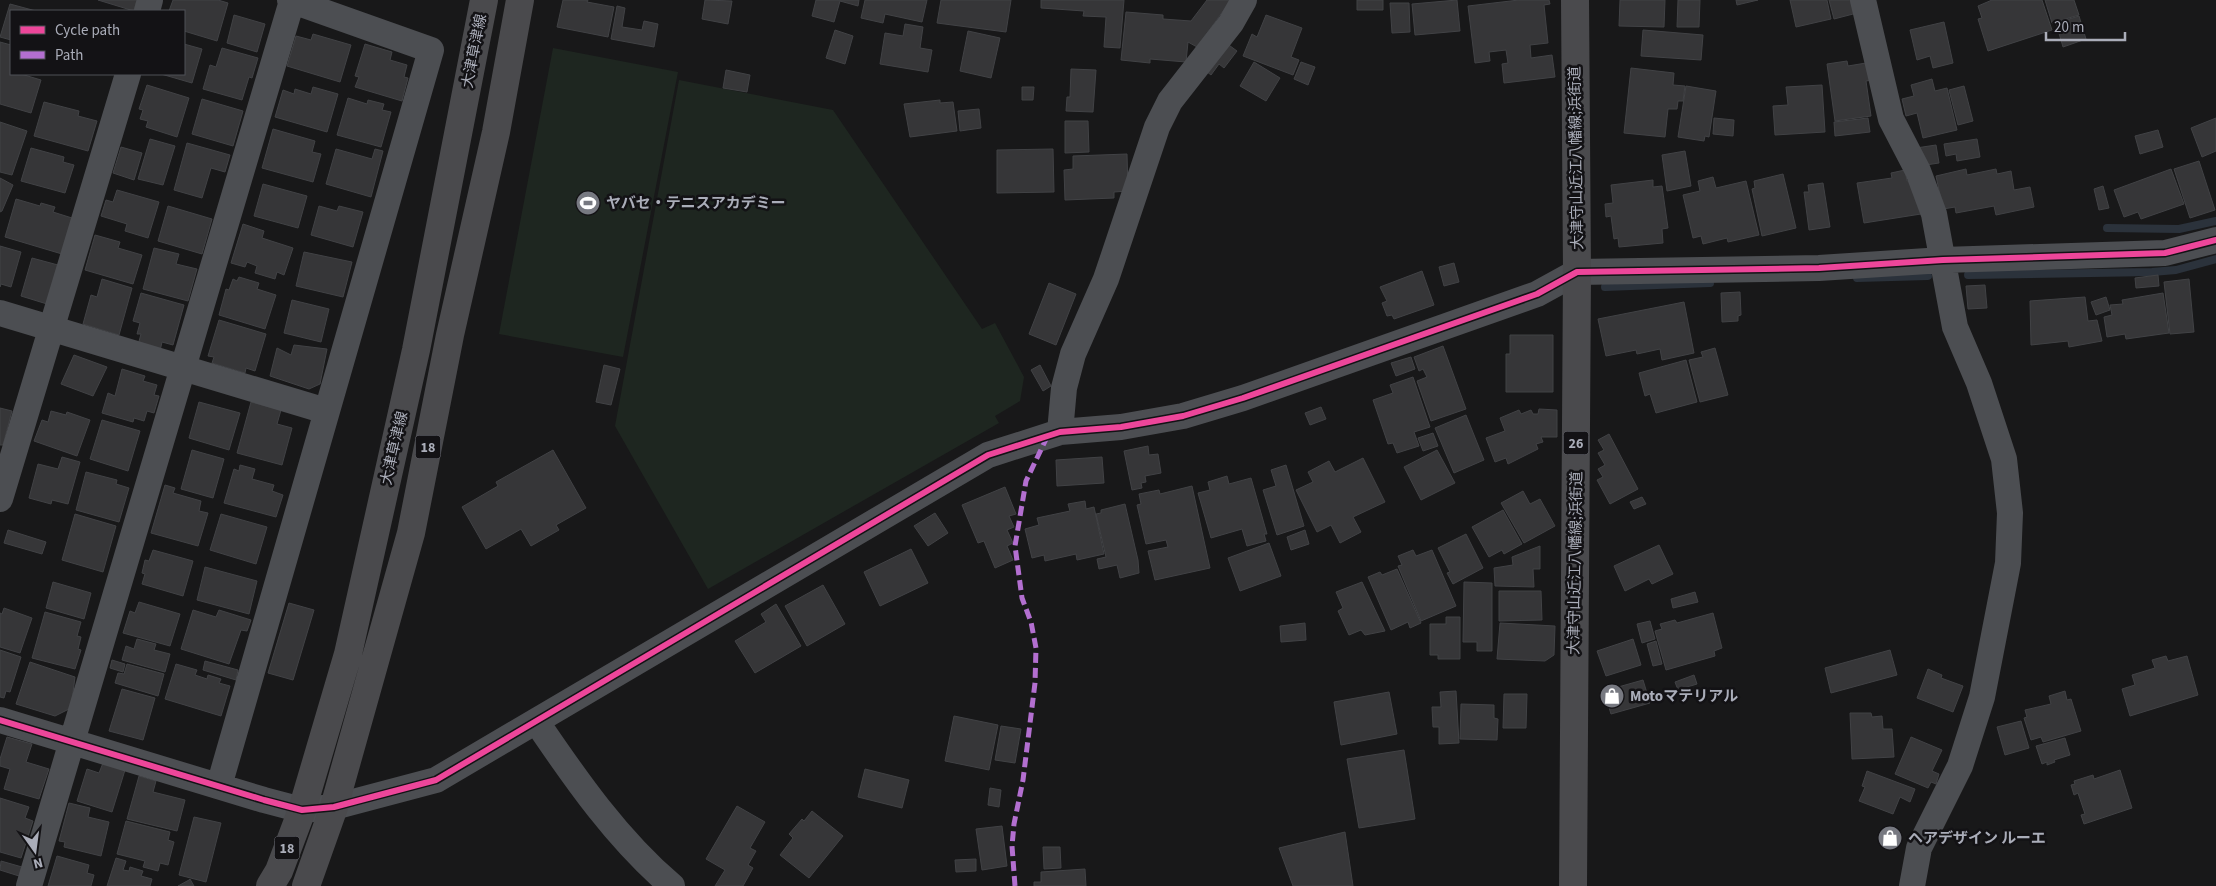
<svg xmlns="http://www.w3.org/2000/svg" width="2216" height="886" font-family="'Source Sans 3','Noto Sans JP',sans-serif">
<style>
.green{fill:#1e2620}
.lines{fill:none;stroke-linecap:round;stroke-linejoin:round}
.stream{stroke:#2b323b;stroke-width:8}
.building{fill:#363638;stroke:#414245}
.minor{stroke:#4c4e52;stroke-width:26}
.major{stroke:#4a4a4d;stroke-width:28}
.quiet{stroke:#b36fd0;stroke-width:5;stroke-dasharray:10 5;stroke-linecap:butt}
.cycleway-casing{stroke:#131215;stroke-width:9}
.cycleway{stroke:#ed469a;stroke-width:6}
.labels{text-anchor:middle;stroke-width:5;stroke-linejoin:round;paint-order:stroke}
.shield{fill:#131215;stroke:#7d7e88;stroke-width:1}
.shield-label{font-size:14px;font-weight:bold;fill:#aaadb9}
.street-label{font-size:15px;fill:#aaadb9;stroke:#131215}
.poi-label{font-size:15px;font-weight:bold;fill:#aaadb9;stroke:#131215;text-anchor:start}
</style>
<rect width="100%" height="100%" fill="#181819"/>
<path class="green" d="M553 48 678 72 623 357 499 334Z
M679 80 833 110 982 329 995 323 1024 377 1020 401 995 416 999 423 708 589 615 426Z"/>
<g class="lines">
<path class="stream" d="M2107 228 2179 229 2216 221
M1968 275 2152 272 2176 270 2216 259
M1857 278 1928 276
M1605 287 1710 283"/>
</g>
<path class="building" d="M98 0H137L134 11Z
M173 0H218L228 3 217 41 184 31V11H169Z
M563 0H588L587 2 614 7 608 37 557 27Z
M705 0 732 1 728 24 702 19Z
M816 0H859L858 6 840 1 834 22 812 16Z
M865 0H927L922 22 885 14 883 23 861 18Z
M941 0H1011L1006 32 937 23Z
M1041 0H1124L1120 48 1104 47 1106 17 1083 16 1084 11 1041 8Z
M1207 0H1231L1197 47 1188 42 1186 62 1150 59V63L1121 60 1126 12 1163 15V19L1191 21Z
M1357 0H1383V10H1357Z
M1457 0 1460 31 1415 35 1412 4Z
M1519 0H1549L1550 4 1544 5 1548 43 1530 45 1531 58 1552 55 1555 77 1504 83 1502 64 1508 63 1506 50 1489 52 1490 61 1475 63 1468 6Z
M1620 0H1665L1664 27 1619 26Z
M1678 0H1700L1699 27H1677Z
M1736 0H1758L1737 5Z
M1790 0H1827L1831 19 1796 27Z
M1829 0H1854L1857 13 1834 19Z
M1992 0H2042L2052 30 1988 51 1978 19 1982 18 1978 6Z
M2045 0H2074L2079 15 2052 23Z
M1390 3H1409L1410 32 1392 33Z
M10 4 36 11H11V40L0 37Z
M617 6 625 8 622 27 642 30 644 21 658 24 654 47 611 39Z
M234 15 265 24 257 52 227 43Z
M1266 15 1302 28 1291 57 1299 60 1293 75 1243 56 1252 34 1257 37Z
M2079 16 2086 39 2063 47 2056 23Z
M1944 22 1953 63 1933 68 1930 56 1917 60 1910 30Z
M905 24 923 27 920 48 932 50 928 72 880 64 885 33 903 36Z
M835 30 853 36 845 64 826 58Z
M1643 30 1703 35 1701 60 1641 56Z
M968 31 1000 38 991 78 960 71Z
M313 34 351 45 340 82 287 66 296 36 311 40Z
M1222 40 1237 51 1224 68 1219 64 1211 75 1202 68Z
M0 42 11 45V74H21L41 80 31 113 0 104Z
M184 44 202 49 192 83 161 74H184Z
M365 44 392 52 390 60 407 65 404 77 408 78 402 101 355 87 359 77 355 76Z
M222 48 258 58 252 78 249 77 242 100 203 89 210 65 216 67Z
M1847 61 1848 66 1866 63 1872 80 1866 81 1871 116 1835 121 1827 64Z
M1254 62 1280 78 1266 101 1240 86Z
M1301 62 1315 67 1308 85 1294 79Z
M1631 68 1674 73 1673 85 1685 86 1683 101H1678L1677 109H1668L1665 137 1624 133Z
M1071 69 1096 70 1093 112 1066 111 1067 97H1070Z
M726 70 750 75 747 92 723 88Z
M1932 79 1935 91 1947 88 1957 130 1923 138 1917 113 1906 116 1902 99 1914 96 1911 85Z
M147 85 189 98 177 137 146 127 148 121 140 119 143 110 139 109Z
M1822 85 1825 132 1775 135 1773 106 1788 105 1786 87Z
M1686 86 1716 91 1709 137 1705 136 1704 141 1678 137Z
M1964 86 1973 121 1958 125 1949 90Z
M313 87 338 94 327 132 275 117 283 90 294 94 295 89 311 94Z
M1022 87H1034L1033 100H1022Z
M348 98 367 104 368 100 384 104 382 110 391 112 381 147 337 135Z
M202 99 243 111 233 146 192 134Z
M940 100V103L953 102 957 131 910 137 904 104Z
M44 102 79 111 78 116 97 121 88 151 34 136Z
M979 109 981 128 960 131 958 111Z
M1714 118 1734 120 1733 136 1713 134Z
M1868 118 1870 132 1835 136 1834 122Z
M2216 118V151L2202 157 2191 128Z
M1065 121H1088L1089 152 1065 153Z
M0 122 27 131 12 175 0 172Z
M273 129 315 141 312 152 321 154 313 182 262 168Z
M2158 130 2163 147 2140 154 2135 136Z
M150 139 175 146 163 185 138 179Z
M1977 139 1980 157 1957 161 1956 154 1946 156 1944 144Z
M187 143 230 155 225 172 211 168 202 198 174 190Z
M1936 145 1939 163 1919 166 1916 148Z
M121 147 142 153 134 180 113 173Z
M31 148 64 157 63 162 74 165 65 193 21 181Z
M336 149 372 159 375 149 383 151 371 197 326 184Z
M1053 149 1054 192 997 193V150Z
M1685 151 1691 186 1667 191 1662 155Z
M1127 154 1128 191 1114 192V198L1065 200 1064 170 1073 169V156Z
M2199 161 2215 210 2190 218 2174 169Z
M1966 169 1967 175 1996 169 1997 174 2011 171 2014 190 2030 187 2034 207 1996 215 1994 206 1956 213 1955 207 1943 209 1936 176Z
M2171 169 2184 204 2141 219 2138 212 2124 217 2114 190Z
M1905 170 1907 181 1915 180 1921 214 1864 223 1857 183 1892 178 1891 173Z
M1783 174 1796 228 1762 236 1752 189 1755 188 1754 181Z
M1713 177 1716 188 1746 181 1759 235 1728 242 1727 238 1703 244 1701 236 1693 238 1683 195 1700 191 1698 181Z
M0 178 13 185 2 211 0 212Z
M1653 180V187L1662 186 1668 228 1662 229 1663 243 1619 247 1618 238 1614 239 1611 216 1606 217 1605 204 1613 203 1611 185Z
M1823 183 1830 227 1809 230 1804 192H1809L1808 185Z
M263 184 307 196 298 228 254 216Z
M2103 186 2109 208 2099 210 2094 189Z
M117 190 159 202 148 238 125 231 127 224 101 216 106 200 113 202Z
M16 199 40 206 41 203 55 207 53 212 72 218 62 254 5 237Z
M168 206 212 219 202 254 158 241Z
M319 206 337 211 339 206 363 212 353 247 311 235Z
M243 224 264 231 262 238 293 248 284 275 277 272 275 279 255 273 257 266 247 262 245 267 231 263Z
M95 235 120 242 118 248 142 255 133 284 85 270Z
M0 246 21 252 11 287 1 284 0 287Z
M154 248 179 254 176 264 197 269 188 301 143 289Z
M304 252 352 262 343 297 296 286Z
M32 258 58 265 47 304 21 296Z
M1454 263 1459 282 1444 286 1439 267Z
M1422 271 1434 305 1394 319 1392 315 1387 316 1382 303 1387 301 1380 287Z
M2158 275 2159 286 2136 288 2135 278Z
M239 277 259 283 257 289 276 295 265 329 219 315 226 289 229 290 233 279 237 281Z
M102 279 132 288 119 335 83 324 91 295 97 297Z
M2189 279 2194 332 2170 334 2164 282Z
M1049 283 1076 294 1056 345 1029 334Z
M1985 285 1987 308 1968 309 1966 286Z
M1740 292 1741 315 1738 316V321L1722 322 1721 293Z
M141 293 184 305 173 345 162 342 160 351 138 345 141 334H137L140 323 133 321Z
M2163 293 2169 333 2126 339 2125 334 2107 337 2104 317 2112 315 2110 305 2123 304 2122 300Z
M2085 297 2088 321 2097 320 2102 341 2069 347 2068 341 2031 345 2030 301Z
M2106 297 2110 310 2096 315 2091 302Z
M292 300 329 309 321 342 284 333Z
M1684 302 1694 353 1662 360 1660 349 1637 354 1636 350 1606 356 1598 319Z
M219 320 266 334 255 371 246 368 245 373 212 363 214 357 208 356Z
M1510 335H1553V392H1506V354H1510Z
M294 345 327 349 320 384 309 389 270 376 277 348 291 355Z
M1443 346 1466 409 1431 421 1417 381 1427 377 1423 369 1419 371 1414 357Z
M1715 348 1728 395 1700 402 1689 360 1703 357 1701 352Z
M74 355 107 367 93 396 61 384Z
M1411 357 1415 369 1396 376 1391 363Z
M1686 360 1697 402 1656 413 1650 394 1645 396 1639 373Z
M604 365 620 369 611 405 596 402Z
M1040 365 1051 386 1043 391 1031 370Z
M122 369 145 376 143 381 157 385 154 395 159 396 154 413 147 411 144 421 134 418 133 422 102 413 108 393 115 396Z
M1413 377 1430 427 1414 432 1419 446 1397 453 1393 443 1388 444 1373 400 1393 393 1390 385Z
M199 402 240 413 229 450 189 438Z
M251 402 281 410 277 424 292 428 282 465 237 453Z
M1321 407 1326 419 1310 425 1305 413Z
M0 408 12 411 3 445H0Z
M1539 409 1557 410V437H1541L1543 442 1536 444 1538 449 1508 464 1506 458 1495 462 1486 438 1505 431 1500 418 1519 410 1521 414 1531 410 1533 414H1538Z
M51 411 66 415 67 412 90 420 77 456 34 441 42 420 48 422Z
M1466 415 1484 460 1454 473 1435 428Z
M102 420 140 431 128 471 90 459Z
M1433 433 1438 446 1423 451 1418 438Z
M1609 434 1638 489 1610 504 1597 480 1603 477 1598 469 1605 465 1598 453 1604 450 1598 440Z
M1148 446 1149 455 1158 454 1161 473 1145 476 1146 482 1141 483 1142 488 1132 490 1124 451Z
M192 450 224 459 213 498 181 489Z
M553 450 586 508 556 525 559 530 531 546 521 529 486 549 462 507 498 486 496 482Z
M1437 450 1455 483 1421 500 1404 467Z
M62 457 80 462 68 504 52 500 51 504 29 498 38 464 58 469Z
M1102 457 1104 483 1057 486 1056 460Z
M1363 458 1385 502 1353 517 1361 532 1340 543 1331 525 1317 532 1296 490 1313 482 1308 472 1329 461 1335 472Z
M240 465 255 469 252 479 274 485 272 491 283 495 276 517 224 503 234 469 239 471Z
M1286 465 1304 526 1277 535 1263 490 1276 486 1271 470Z
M86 472 117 480 116 484 129 488 119 522 76 510Z
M1227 476 1229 484 1251 478 1267 534H1264L1266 541 1247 546 1242 529 1211 538 1198 493 1210 490 1208 482Z
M165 485 175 488 173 493 201 501 199 511 208 513 198 546 151 533Z
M1192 486 1210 568 1155 580 1148 551 1168 547 1166 540 1146 544 1137 505 1141 504 1139 494 1159 490 1160 494Z
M1005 487 1016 514 1009 516 1014 527 1007 530 1013 543 1007 546 1013 560 995 568 984 541 978 543 962 505Z
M1523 491 1530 504 1540 499 1555 526 1524 543 1501 503Z
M1642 497 1646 504 1634 509 1630 502Z
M1085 501 1086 509 1094 507 1104 554 1077 560 1076 554 1045 561 1044 555 1032 558 1025 529 1039 525 1037 518 1070 511 1068 504Z
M1125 504 1138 560 1139 573 1120 578 1117 565 1099 569 1097 559 1106 557 1096 514 1101 513V510Z
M1503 510 1522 544 1504 554 1502 550 1489 557 1472 527Z
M935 513 948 533 928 546 914 526Z
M75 514 116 526 103 572 62 560Z
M221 514 267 527 256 564 210 550Z
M8 530 46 542 42 554 4 543Z
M1305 530 1309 544 1291 550 1287 537Z
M1466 534 1483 568 1453 584 1447 573 1450 572 1438 548Z
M1269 543 1281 576 1240 591 1228 558Z
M1659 545 1673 574 1652 584 1649 579 1625 591 1614 566Z
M1540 546V569H1533L1534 587 1495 586 1494 568 1513 565 1512 557Z
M911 549 928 583 880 606 864 572Z
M153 550 193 561 183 596 142 584 145 574 142 573 145 560 149 561Z
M1413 550 1416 556 1432 550 1456 606 1421 621 1398 566 1402 565 1398 556Z
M205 567 257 581 249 614 197 600Z
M1397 569 1421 623 1410 628 1408 622 1391 630 1368 577 1380 572 1382 575Z
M53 582 91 593 84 619 46 608Z
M1362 582 1385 631 1365 635 1361 630 1349 635 1338 611 1343 608 1336 592Z
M1464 582 1492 583V651H1477V642H1463Z
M823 585 845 624 807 646 785 606Z
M1499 591H1541L1542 620 1499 621Z
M1695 592 1698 602 1673 608 1671 599Z
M139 602 180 614 170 646 123 633 130 611 135 613Z
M289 603 314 610 293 680 268 673Z
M776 604 801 646 755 673 735 641 766 622 761 614Z
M4 608 32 618 20 653 0 647V613L2 614Z
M193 610 216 617 219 610 251 620 247 631 241 630 229 664 181 649Z
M45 612 81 622 77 636 81 637 78 649 81 650 75 669 32 658Z
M1713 613 1722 648 1714 651 1715 656 1666 670 1655 631 1662 629 1660 624 1675 620 1677 623Z
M1446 617H1460V659H1438V655H1430V624H1446Z
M1650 621 1655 639 1642 643 1637 624Z
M1305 623 1306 640 1281 642 1280 626Z
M1500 623 1555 626 1554 655 1545 661 1497 659Z
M137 639 156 644 154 650 170 654 165 672 122 660 126 646 134 649Z
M1633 639 1641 665 1606 676 1597 651Z
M1656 641 1662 664 1653 666 1647 644Z
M0 650 21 657 10 692 6 691 4 698 0 697Z
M1890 650 1897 675 1831 693 1825 668Z
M2166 656 2168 661 2187 656 2198 695 2130 716 2122 689 2135 685 2132 675 2155 668 2152 660Z
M112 660 125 664 123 672 110 668Z
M205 661 238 670 236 680 203 670Z
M30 662 75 677 71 708 55 716 16 704Z
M127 664 164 674 158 696 115 683 118 673 124 674Z
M176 664 197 670 195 675 207 679 208 675 221 679 219 683 230 686 221 716 165 699Z
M1928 669 1942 675 1941 678 1963 686 1953 712 1917 698Z
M1694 675 1697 684 1678 690 1675 682Z
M1643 680 1650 703 1611 714 1604 691Z
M122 689 155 698 143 740 109 731Z
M1456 691 1459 743 1439 744V727H1433L1432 707H1441L1440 692Z
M2065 691 2067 700 2071 699 2081 731 2043 742 2041 737 2031 740 2024 718 2027 717 2025 710 2051 704 2049 696Z
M1389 692 1397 734 1341 745 1334 702Z
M1504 694H1527L1526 728H1503Z
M1461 704 1494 705V718L1498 719 1497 740 1460 739Z
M1850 713H1871L1872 717 1882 716 1883 729H1892L1894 757 1852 759Z
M954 716 998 725 989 770 945 761Z
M2021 721 2029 748 2005 755 1997 727Z
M1001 726 1021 729 1015 763 995 760Z
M7 737 32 744 26 762 49 769 39 799 4 789 10 769 0 766V759Z
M1911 737 1942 750 1932 771 1939 774 1936 784 1931 782 1928 788 1895 774Z
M2065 738 2070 755 2054 760 2055 762 2047 765V762L2042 764 2036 746Z
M1404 750 1415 819 1359 828 1347 759Z
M103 763 125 770 112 812 77 801 87 769 99 773Z
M865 769 909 780 902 808 858 797Z
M2120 770 2132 808 2084 824 2081 815 2085 814 2078 793 2074 795 2071 785 2075 784 2074 781 2093 775 2094 779Z
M1867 771 1915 789 1910 802 1900 797 1893 814 1859 801 1865 787 1862 786Z
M139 776 156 781 153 792 185 800 177 831 127 819Z
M990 788 1001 790 999 807 988 805Z
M0 798 29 807 25 818 33 821 21 858 0 852Z
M69 803 90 808 88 817 109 822 101 856 64 847 65 842 59 841Z
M737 806 765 822 750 848 756 851 748 865 753 868 743 886H715L725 870 706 859Z
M812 811 843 836 809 878 780 855 793 838 789 834 802 819 804 821Z
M194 817 221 823 206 882 179 875Z
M126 821 170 832 168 840 174 842 168 865 160 863 158 871 143 867 145 861 117 854Z
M1002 826 1007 866 982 870 976 829Z
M1345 832 1353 886H1293L1279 848Z
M1043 847H1060L1061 868 1044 869Z
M57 856 89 865 87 873 94 875 91 886H48Z
M116 858 126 861 123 870 129 871 130 867 143 871 141 876 152 879 150 886H107Z
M976 859V871L956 872 955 860Z
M1 861 22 867 19 876 0 870Z
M1085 869 1086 886H1034V882H1041V872Z
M190 879 194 886H178L189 880Z"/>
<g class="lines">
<path class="minor" d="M1863 0 1891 119 1918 171 1934 214 1955 327 1979 383 2004 459 2010 513 2008 563 1982 697 1960 766 1919 848 1912 886
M147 11 150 0
M0 313 326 411
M1060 432 1064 388 1073 354 1106 279 1157 127 1170 101 1231 23 1244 0
M0 499 128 74
M0 720 264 800 302 810 334 807 436 780 988 455 1060 432 1121 427 1183 416 1243 398 1537 294 1577 272 1819 268 1943 260 2165 253 2216 240
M536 721C576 780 617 839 672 886
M219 786 431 50 290 0
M29 886 292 1"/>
<path class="major" d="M270 886 279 871 302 810 348 654 416 350 484 0
M306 886 334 807 411 533 450 335 496 132 520 0
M1573 886 1577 272 1575 0"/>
<path class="quiet" d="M1015 886 1012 846 1014 824 1023 780 1035 683 1036 648 1031 622 1022 598 1015 546 1026 481 1048 435"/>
<defs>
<path id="cycleway" d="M0 720 264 800 302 810 334 807 436 780 988 455 1060 432 1121 427 1183 416 1243 398 1537 294 1577 272 1819 268 1943 260 2165 253 2216 240"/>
</defs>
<use href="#cycleway" class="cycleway-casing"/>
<use href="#cycleway" class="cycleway"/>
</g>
<defs>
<symbol id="stadium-disc" viewBox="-11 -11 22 22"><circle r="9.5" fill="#777981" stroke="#131215"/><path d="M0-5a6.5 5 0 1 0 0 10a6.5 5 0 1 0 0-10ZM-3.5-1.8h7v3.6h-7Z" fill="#fff"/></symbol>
<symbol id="shop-disc" viewBox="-11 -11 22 22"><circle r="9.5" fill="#777981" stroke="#131215"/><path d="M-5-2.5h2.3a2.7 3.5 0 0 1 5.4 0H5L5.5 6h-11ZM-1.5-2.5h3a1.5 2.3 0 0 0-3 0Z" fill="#fff"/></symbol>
</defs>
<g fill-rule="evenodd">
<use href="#stadium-disc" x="574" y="189" width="28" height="28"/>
<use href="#shop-disc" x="1598" y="682" width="28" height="28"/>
<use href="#shop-disc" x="1876" y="824" width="28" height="28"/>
</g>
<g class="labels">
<g class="shield">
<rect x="1563.5" y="431.5" width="25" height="23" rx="4"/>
<rect x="415.5" y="435.5" width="25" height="23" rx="4"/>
<rect x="274.5" y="836.5" width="25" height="23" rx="4"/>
</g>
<g class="shield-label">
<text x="1576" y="448">26</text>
<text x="428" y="452">18</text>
<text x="287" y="853">18</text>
</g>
<g class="street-label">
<text transform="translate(474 51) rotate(-79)" y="5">大津草津線</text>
<text transform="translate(1576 158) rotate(-91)" y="5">大津守山近江八幡線;浜街道</text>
<text transform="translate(394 448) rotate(-77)" y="5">大津草津線</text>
<text transform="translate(1575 563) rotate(-89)" y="5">大津守山近江八幡線;浜街道</text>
</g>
<g class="poi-label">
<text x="606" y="208">ヤバセ・テニスアカデミー</text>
<text x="1630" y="701">Motoマテリアル</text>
<text x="1908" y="843">ヘアデザイン ルーエ</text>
</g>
</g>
<rect x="10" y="10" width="175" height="65" fill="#131215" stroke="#4f5057"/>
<rect x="20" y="26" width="25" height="8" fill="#ed469a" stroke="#4f5057"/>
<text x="55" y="35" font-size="15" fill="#aaadb9">Cycle path</text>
<rect x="20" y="51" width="25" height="8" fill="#b36fd0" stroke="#4f5057"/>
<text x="55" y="60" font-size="15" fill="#aaadb9">Path</text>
<g transform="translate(35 851) rotate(166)" stroke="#131215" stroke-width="4" paint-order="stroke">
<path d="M0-4L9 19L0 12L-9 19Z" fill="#aaadb9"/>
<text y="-8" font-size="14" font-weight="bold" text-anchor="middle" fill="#aaadb9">N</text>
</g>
<path d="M2046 32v8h79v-8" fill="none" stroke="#aaadb9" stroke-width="2.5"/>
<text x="2054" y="32" font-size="15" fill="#aaadb9" stroke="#131215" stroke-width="4" paint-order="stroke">20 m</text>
</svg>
